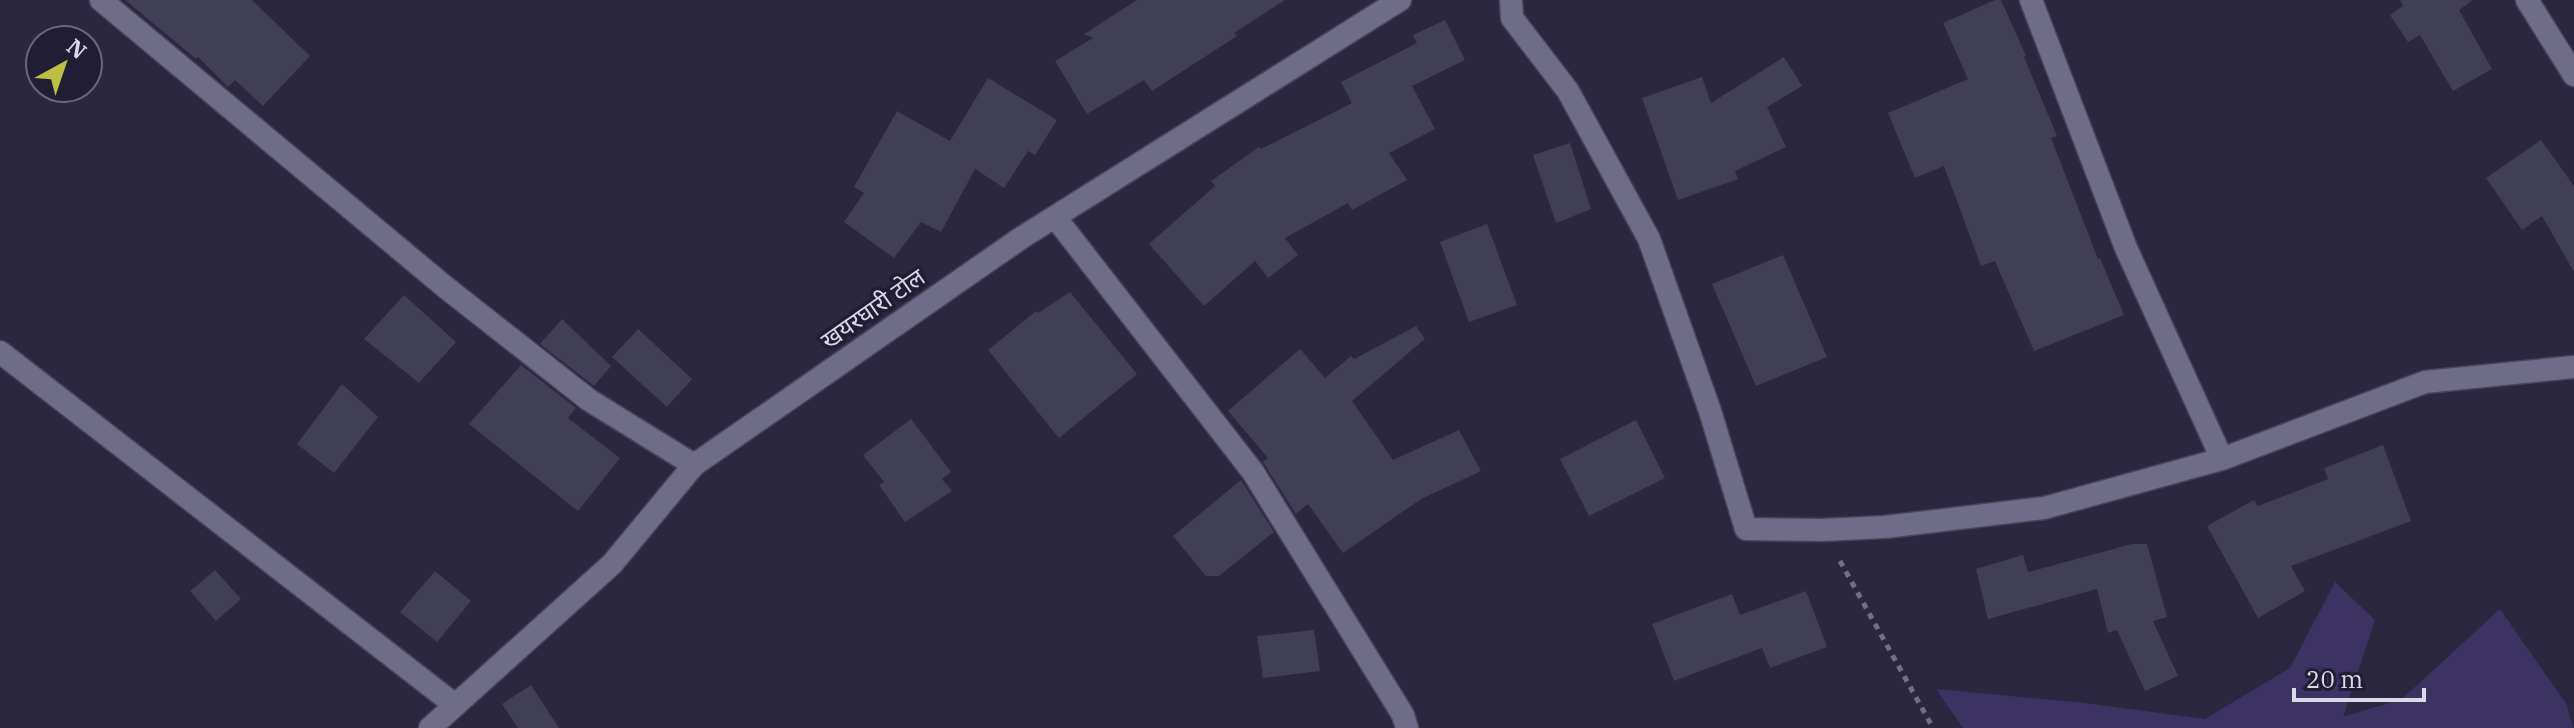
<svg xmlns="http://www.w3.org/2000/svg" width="2574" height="728" font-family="'IBM Plex Serif','Noto Sans Devanagari',serif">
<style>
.green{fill:#3c3362}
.building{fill:#413e58}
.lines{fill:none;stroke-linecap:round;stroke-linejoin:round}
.minor-casing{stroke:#474359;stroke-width:25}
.tertiary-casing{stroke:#474359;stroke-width:25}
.path{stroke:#736f85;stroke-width:5;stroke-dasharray:6 6;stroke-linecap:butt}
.minor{stroke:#6f6c89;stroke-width:22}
.tertiary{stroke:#6f6c89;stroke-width:22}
.labels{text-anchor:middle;stroke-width:7;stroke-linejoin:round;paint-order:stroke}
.street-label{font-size:24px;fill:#dad8e9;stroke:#211d35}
</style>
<rect width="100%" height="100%" fill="#2b2740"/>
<path class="green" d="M2335 582 2375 620 2343 717 2402 699 2500 609 2567 705 2573 728H1963L1936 689 2084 703 2205 719 2290 668Z"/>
<path class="building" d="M125 0H252L310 56 263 106 235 80 228 87 198 57 196 59Z
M1137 0H1285L1234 33 1237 36 1152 91 1144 80 1087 114 1055 61 1093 38 1084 34Z
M1995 0H2001L2026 56 2024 57 2057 136 2051 138 2098 259 2100 258 2124 315 2034 351 1995 261 1981 266 1944 166 1915 178 1888 113 1968 79 1943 23Z
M2400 0H2473L2459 10 2492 69 2453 91 2420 35 2408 42 2390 15 2403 6Z
M1445 20 1465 60 1412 86 1435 129 1389 153 1407 180 1352 210 1348 203 1285 238 1298 255 1268 278 1255 261 1204 306 1149 244 1215 186 1211 181 1259 147 1261 149 1352 103 1341 82 1417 43 1413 35Z
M1784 57 1802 86 1767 107 1786 147 1735 171 1738 179 1678 200 1642 98 1702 77 1711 103Z
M988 78 1057 120 1035 155 1028 151 1004 188 975 169 941 232 921 222 894 258 844 222 864 193 854 187 897 111 950 141Z
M2541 140 2574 186V272L2542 216 2522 230 2486 178Z
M1570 143 1591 209 1556 223 1533 155Z
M1487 224 1517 305 1469 322 1440 242Z
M1783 255 1827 357 1756 386 1712 284Z
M1070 292 1137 374 1059 438 988 350 1036 311 1038 313Z
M404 295 456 342 419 383 364 339Z
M562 319 611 366 594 386 540 344Z
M1416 326 1425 339 1352 401 1393 460 1459 430 1481 471 1421 499 1343 553 1308 504 1296 514 1263 462 1268 458 1228 411 1300 349 1325 378 1351 356 1354 359Z
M638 329 692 379 667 407 612 357Z
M521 365 576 408 568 418 620 458 578 511 469 424Z
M342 384 378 417 334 473 297 444Z
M911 419 951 472 942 479 952 491 905 522 879 485 884 482 863 455Z
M1636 420 1665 478 1589 516 1560 459Z
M2383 445 2411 521 2291 566 2305 591 2258 618 2207 526 2254 500 2258 506 2328 479 2324 468Z
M1241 480 1274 532 1219 576H1206L1173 536Z
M2132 544H2147L2167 617 2153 621 2178 676 2145 691 2117 630 2108 633 2097 589 1988 619 1976 569 2023 555 2028 572Z
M215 570 241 599 216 621 190 591Z
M435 571 471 601 437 642 400 612Z
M1806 591 1827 647 1770 668 1762 648 1674 681 1652 624 1732 594 1740 615Z
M1314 630 1320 671 1263 678 1257 636Z
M531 685 559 728H518L502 704Z"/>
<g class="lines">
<defs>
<path id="minor" d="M101 0 444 286 589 400 694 465
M1511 0 1512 18 1568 91 1649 239 1710 411 1746 529 1822 530 1885 527 2044 508 2222 459 2425 382 2574 367
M2031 0 2126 248 2222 459
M2527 0 2574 75
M1055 217 1253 472 1403 715 1407 728
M0 352 455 705"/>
<path id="tertiary" d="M430 728 612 564 694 465 1021 238 1400 0"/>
</defs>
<use href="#minor" class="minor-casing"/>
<use href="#tertiary" class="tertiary-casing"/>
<path class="path" d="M1840 561 1933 728"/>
<use href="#minor" class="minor"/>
<use href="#tertiary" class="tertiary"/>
</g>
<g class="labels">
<g class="street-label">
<text transform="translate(873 309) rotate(-35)" y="8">खयरघारी टोल</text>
</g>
</g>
<g transform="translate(64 64) rotate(40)"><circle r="38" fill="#211d35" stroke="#6b687d" stroke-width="2"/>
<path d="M0-6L14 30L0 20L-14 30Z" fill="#bcbf43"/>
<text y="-12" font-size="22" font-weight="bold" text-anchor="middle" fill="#dad8e9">N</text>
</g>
<path d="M2294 688v12h130v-12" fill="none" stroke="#dad8e9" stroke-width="4"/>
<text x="2306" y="688" font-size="24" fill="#dad8e9" stroke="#211d35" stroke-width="6" paint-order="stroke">20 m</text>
</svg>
